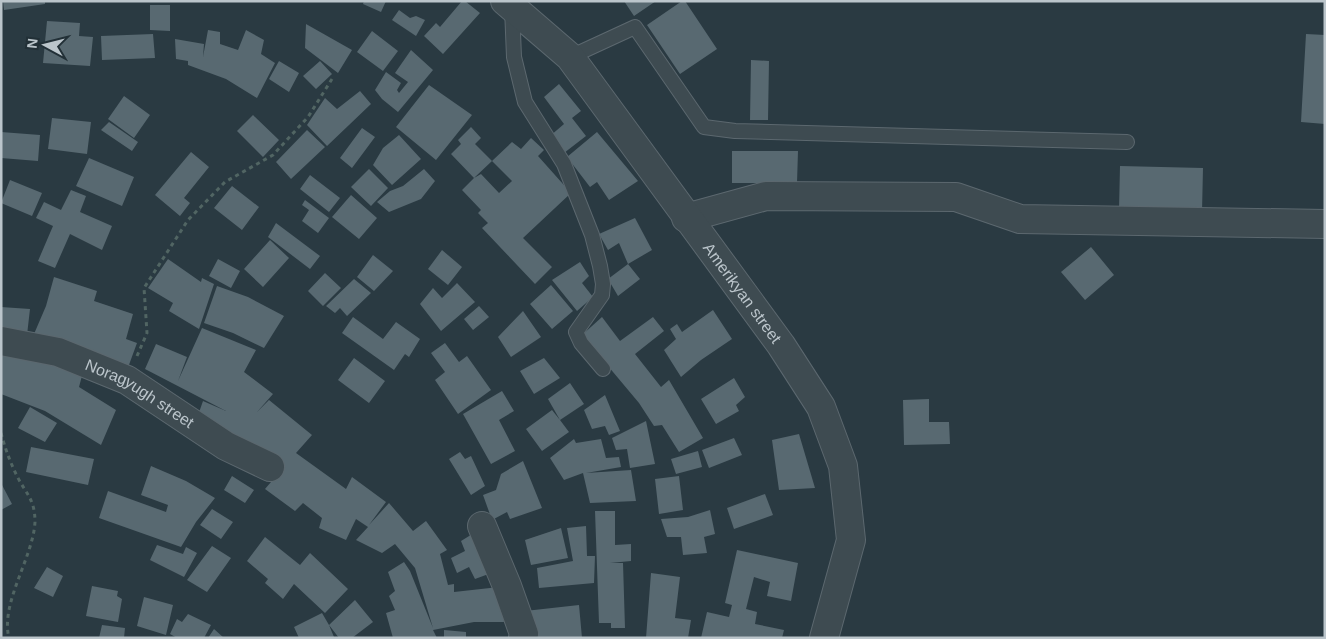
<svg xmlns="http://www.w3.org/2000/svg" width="1326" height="639" font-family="Arial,sans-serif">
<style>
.building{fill:#586971}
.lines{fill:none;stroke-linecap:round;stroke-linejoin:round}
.service-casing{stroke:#5c686f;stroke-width:16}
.minor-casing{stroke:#5c686f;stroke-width:30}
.tertiary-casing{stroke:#5c686f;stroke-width:30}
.path{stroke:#516563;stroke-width:3;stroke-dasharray:4 4;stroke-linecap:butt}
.service{stroke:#3e4b51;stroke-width:14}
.minor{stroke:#3e4b51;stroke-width:28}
.tertiary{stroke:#3e4b51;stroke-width:28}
.labels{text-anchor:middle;stroke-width:4;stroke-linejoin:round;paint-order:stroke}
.street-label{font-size:16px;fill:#bbc5cb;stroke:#223037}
</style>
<rect width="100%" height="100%" fill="#2a3a42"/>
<path class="building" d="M3 1H45V4L4 10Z
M364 1H386L381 12 363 4Z
M462 1H465L480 13 443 54 424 36 436 23 440 27Z
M624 1H656L634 16Z
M682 1H685L717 49 680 74 647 25Z
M150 5H170V31L150 30Z
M399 10 410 18 416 16 425 20 416 36 392 20Z
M47 21 80 23 79 36 93 37 90 66 43 63Z
M306 24 352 50 338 73 305 48Z
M208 30 220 32V44L238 50 246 30 264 40 261 54 275 63 257 98 226 79 188 65V61L176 59 175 39 204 44 203 57Z
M372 31 398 51 383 71 357 52Z
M153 34 155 58 102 60 101 36Z
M1306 34 1325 35V124L1301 122Z
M411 50 433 70 398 112 382 99 375 90 386 72 401 83 397 90 399 93 408 82 395 73Z
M751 60 769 61 768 120H750Z
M279 61 299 73 289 92 269 79Z
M320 61 332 74 316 89 303 76Z
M559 84 581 111 572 118 586 136 564 153 550 136 564 124 544 97Z
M429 85 472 115 436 160 396 127Z
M360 91 371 104 327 146 307 125 325 98 337 109Z
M124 96 150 115 134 138 108 119Z
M253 115 279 140 263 157 237 131Z
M52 118 91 122 87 154 48 149Z
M109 122 138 142 132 151 101 130Z
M471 127 481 138 475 144 492 161 474 178 481 174 499 193 512 181 492 161 512 142 521 149 531 138 544 150 538 156 571 193 523 238 552 267 535 284 482 228 488 223 478 213 481 210 462 190 474 178 451 154 461 144 458 140Z
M362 128 375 137 352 168 340 158Z
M307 130 325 147 291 179 276 162Z
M1 132 40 135 38 161 1 158Z
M597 132 638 181 609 200 597 182 590 187 567 157Z
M399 135 421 159 392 185 373 165 383 148Z
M732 151H798L797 183H732Z
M191 152 209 167 184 198 190 203 180 216 155 195Z
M89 158 134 177 122 206 76 186Z
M1120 166 1203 168 1202 212 1119 210Z
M369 169 388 188 371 206 351 187Z
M424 169 435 181 421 199 389 212 377 202 390 191 403 186Z
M310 175 340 198 329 212 300 189Z
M10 180 42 193 32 216 1 203Z
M232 186 259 207 242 230 214 208Z
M71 190 86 196 80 212 112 226 102 250 70 234 55 268 38 261 53 226 36 218 44 202 61 210Z
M351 195 377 218 359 239 332 217Z
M305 200 329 218 318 233 302 221 309 210 302 205Z
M635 218 652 250 628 264 619 243 608 250 599 234Z
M276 223 320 256 310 269 268 237Z
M270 240 289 258 263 287 244 269Z
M1091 247 1114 275 1085 300 1061 272Z
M442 250 462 267 448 285 428 269Z
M373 255 393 271 374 291 357 277Z
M168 259 201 282 202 278 214 284 199 329 169 311 173 303 148 288Z
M218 259 240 271 231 288 209 276Z
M580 262 589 276 582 283 593 297 577 311 552 280Z
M628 264 640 279 618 296 608 279Z
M325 273 341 288 323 306 308 291Z
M54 277 97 291 94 301 133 314 126 339 137 343 126 373 34 334 46 306Z
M354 279 371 293 347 316 340 308 335 313 326 306Z
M457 283 475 302 441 331 420 304 433 288 442 298Z
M551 285 573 311 552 329 530 304Z
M217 286 248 297 284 316 264 348 233 333 204 323Z
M479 306 489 317 473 330 464 319Z
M1 307 30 309 27 335 1 333Z
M713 310 732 339 701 360 681 377 664 350 676 339 670 329 677 324 682 332Z
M523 311 541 337 511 357 498 337Z
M353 317 383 339 396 322 420 339 409 357 405 354 394 370 342 333Z
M602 317 620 341 653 317 664 331 635 354 661 387 669 380 703 438 679 452 662 425 654 426 639 403 582 335Z
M202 328 256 350 244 372 273 394 257 412 269 400 312 435 296 453 346 489 352 477 386 502 369 525 389 503 413 531 426 521 447 550 440 554 448 585 454 584V592L499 587 504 622H474L433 630 437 638H393L386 613 395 610 389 596 395 591 388 572 404 562 410 571 433 628 415 568 395 544 382 553 356 540 368 527 356 519 346 540 319 528 322 518 303 503 295 511 265 489 283 468 196 421 203 401 226 411 145 369 156 344 187 357 178 381Z
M445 343 459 362 467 356 491 390 458 414 435 380 445 372 431 353Z
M1 349 83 372 79 387 116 410 101 445 45 411 1 394Z
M354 358 385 381 369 403 338 380Z
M544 358 560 378 534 394 520 371Z
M734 378 745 397 736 405 739 411 716 424 701 399Z
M570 383 584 404 560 420 569 432 542 451 526 429 552 410 560 420 548 399Z
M502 391 514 411 499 420 515 451 491 464 463 414Z
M605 395 620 431 609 435 605 426 592 429 584 410Z
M929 399V422H949L950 444 904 445 903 400Z
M30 407 57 423 45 442 18 428Z
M646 421 655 464 630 468 627 449 616 450 612 438Z
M799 434 815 488 779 490 772 440Z
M734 438 742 455 709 468 702 450Z
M574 439 576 443 601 439 606 458 619 457 621 467 586 473 631 470 636 501 590 503 583 473 564 480 550 458Z
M31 447 94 459 88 485 26 472Z
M698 451 702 467 676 474 671 459Z
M460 452 465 459 471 456 485 486 471 495 449 459Z
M523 461 542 508 510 519 507 512 492 520 483 495 496 490 501 474Z
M151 466 186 481 215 498 196 522 181 547 99 518 108 491 166 512 168 505 141 495Z
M232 476 254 490 245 503 224 490Z
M679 476 683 510 659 514 655 479Z
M1 483 12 504 1 510Z
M765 494 773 515 734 529 727 508Z
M212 509 233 522 221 539 200 525Z
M710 510 715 534 704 537 707 553 683 555 681 537H667L661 519 688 517Z
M595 511H615V545L631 544V561L610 563H623L625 628H611V623H599Z
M586 526 587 556H595L594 583 539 588 537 568 573 561 567 528Z
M561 528 568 558 531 565 525 540Z
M474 533 494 572 475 579 469 567 457 573 451 558 465 551 461 541Z
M265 537 300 565 310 553 348 589 325 613 294 584 283 599 265 583 268 579 247 561Z
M157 545 183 554 186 547 197 553 184 577 150 560Z
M212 546 231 558 207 592 187 580Z
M737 550 798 563 791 601 767 596 770 582 754 577 746 609 757 612 755 624 784 630 782 638H701L707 612 729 617 732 605 725 603Z
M47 567 63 576 53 597 34 588Z
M651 573 680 577 675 618 691 620 688 638H646Z
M92 586 118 591 117 596 122 599 118 622 86 616Z
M144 597 173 605 166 635 137 626Z
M355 600 373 622 352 638H339L329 625 334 637 333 638H299L294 627 322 613 329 625Z
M579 605 582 638H527L525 611Z
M188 614 211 625 204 638H177L170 634 177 619 182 622Z
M102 625 125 628 124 638H99Z
M214 629 224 638H208Z
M444 630 466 632V638H444Z"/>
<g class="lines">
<defs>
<path id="service" d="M512 8 514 57 525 102 564 164 592 235 600 266 603 284 602 295 576 332 581 343 603 369
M570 57 635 27 704 127 735 131 1127 142"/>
<g id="minor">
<path d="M686 218 766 196 956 197 1020 219 1325 224"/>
<path id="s1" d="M1 341 58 352 127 380 226 446 270 467"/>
<path d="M482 526 507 586 524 634 523 638"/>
</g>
<g id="tertiary">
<path id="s2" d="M505 1 570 57 781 345 821 407 843 466 851 540 824 638"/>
</g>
</defs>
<use href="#service" class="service-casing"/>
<use href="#minor" class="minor-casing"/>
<use href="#tertiary" class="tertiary-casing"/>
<path class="path" d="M137 356 147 333 144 288 188 220 225 182 273 155 308 117 332 79
M1 433C5 448 10 462 17 476 26 494 35 499 35 522 33 558 0 603 9 638"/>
<use href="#service" class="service"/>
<use href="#minor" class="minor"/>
<use href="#tertiary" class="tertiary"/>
</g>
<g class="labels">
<g class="street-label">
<text dy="6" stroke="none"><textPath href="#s2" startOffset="378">Amerikyan street</textPath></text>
<text dy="6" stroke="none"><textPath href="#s1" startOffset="150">Noragyugh street</textPath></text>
</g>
</g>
<rect width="1326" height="639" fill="none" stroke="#bbc5cb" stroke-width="5"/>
<g transform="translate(45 45) rotate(277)" stroke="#223037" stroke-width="4" paint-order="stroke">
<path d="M0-4L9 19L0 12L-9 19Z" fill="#bbc5cb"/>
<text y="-8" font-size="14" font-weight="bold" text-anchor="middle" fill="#bbc5cb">N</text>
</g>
</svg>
